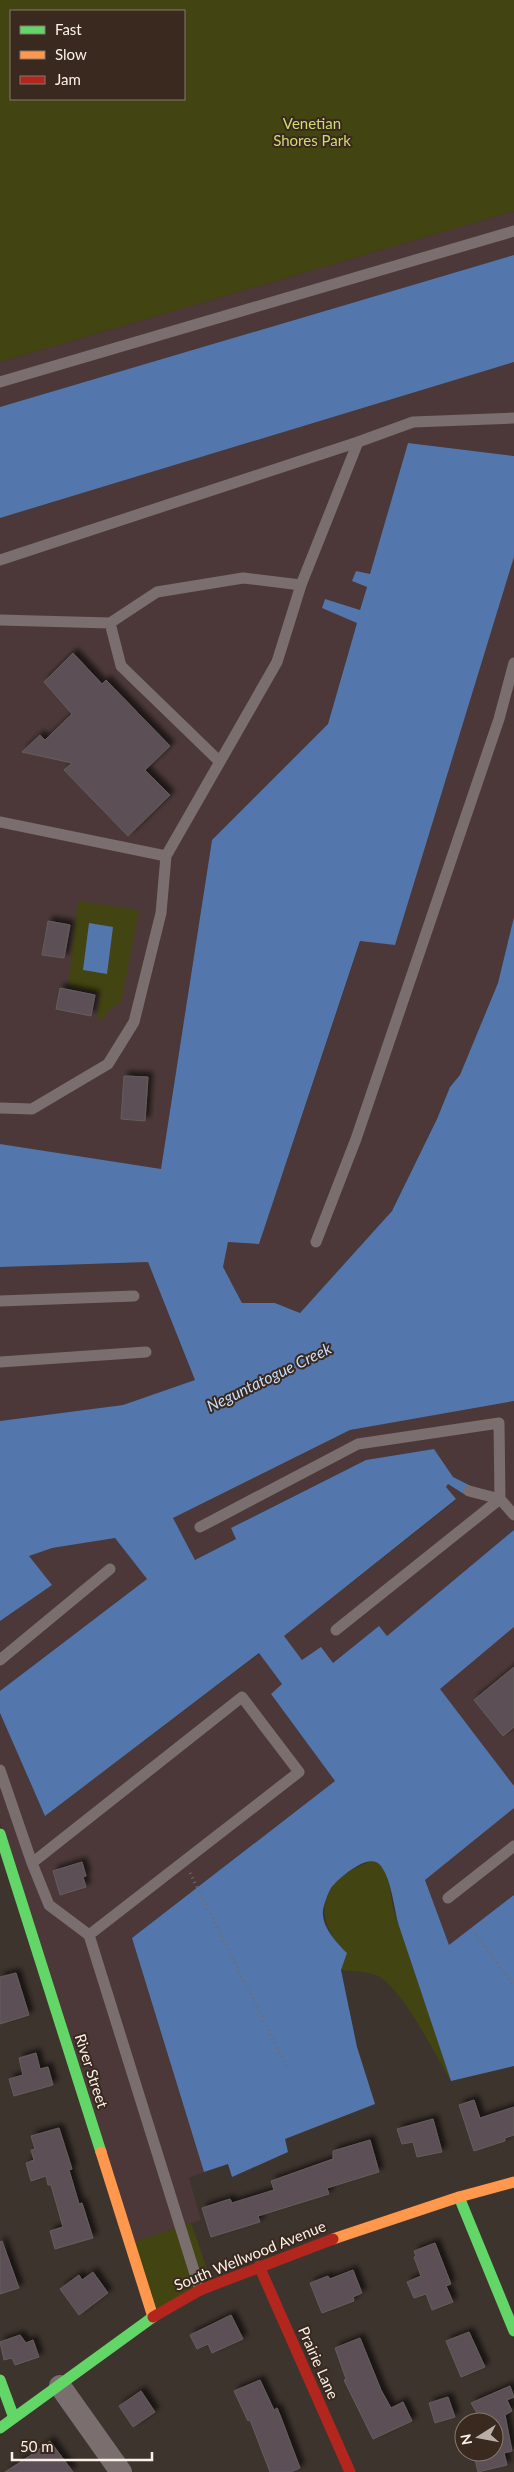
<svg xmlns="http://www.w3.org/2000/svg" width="514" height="2472" font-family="Lato,sans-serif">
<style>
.commercial{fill:#4c3838}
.green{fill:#424511;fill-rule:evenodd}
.water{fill:#5377ac}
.building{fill:#5c5057;stroke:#645d5e;filter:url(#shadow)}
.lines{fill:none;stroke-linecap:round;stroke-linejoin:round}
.path{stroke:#746a67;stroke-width:3;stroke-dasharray:1 4;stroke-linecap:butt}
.lane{stroke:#7a6f6e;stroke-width:11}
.street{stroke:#7a6f6e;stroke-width:22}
.fast{stroke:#63d668;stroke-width:11}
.slow{stroke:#ff974d;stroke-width:11}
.jam{stroke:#b3261e;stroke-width:11}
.labels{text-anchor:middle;stroke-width:4;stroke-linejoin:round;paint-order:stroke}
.park-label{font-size:15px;fill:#d0db71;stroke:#39291e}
.street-label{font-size:15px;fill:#fcf1e9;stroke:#39291e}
.water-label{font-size:16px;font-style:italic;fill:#c5ddfe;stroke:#39291e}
</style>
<defs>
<filter id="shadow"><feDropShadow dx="4.5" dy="-4.5" stdDeviation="2.5" flood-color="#0009"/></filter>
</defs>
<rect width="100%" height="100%" fill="#3e342e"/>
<path class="commercial" d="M514 211V255L0 407V362Z
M514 362V456L408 443 370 575 352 581 367 587 360 610 325 599 322 607 357 622 328 724 212 840 161 1170 0 1144V518Z
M514 557V917L498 983 460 1076 450 1087 437 1119 392 1211 300 1313 275 1303H242L223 1267 228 1242 259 1244 361 940 395 945Z
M148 1262 195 1380 123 1405 0 1421V1267Z
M514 1401V1530L387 1636 379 1627 333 1663 303 1660 283 1637 456 1500 446 1487 448 1484 467 1496 473 1487 453 1477 434 1449 366 1460 231 1528 236 1539 195 1560 173 1518 350 1430Z
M115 1538 147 1579 0 1691V1621L51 1585 29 1556 52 1548Z
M514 1627V1786L439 1689Z
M260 1653 282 1684 271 1694 335 1781 132 1938 204 2172 189 2178 201 2220 134 2242 0 1822V1713L45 1816Z
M514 1808V1895L449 1945 425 1880Z"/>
<path class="green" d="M0 0H514V211L0 362ZM184 11V99H11V11Z
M78 901 139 910 121 1002 109 1010 103 1020 96 1017 101 994 68 985Z
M372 1861C390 1867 389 1886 392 1902 393 1910 396 1918 399 1926L451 2081C436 2056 401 1985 376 1975 365 1971 352 1971 341 1970L347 1953C307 1915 324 1877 372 1861Z
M191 2223 211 2281 154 2310 134 2242Z"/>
<path class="water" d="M514 255V362L0 518V407Z
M408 443 514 456V557L395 945 360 941 259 1244 228 1242 223 1267 242 1303H275L300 1313 392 1211 437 1119 450 1087 460 1075 498 983 514 917V1401L350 1430 173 1518 195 1560 236 1539 231 1528 366 1460 434 1449 453 1477 473 1487 467 1496 448 1484 446 1487 456 1499 284 1636 302 1660 321 1647 333 1663 379 1626 387 1636 514 1530V1627L440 1689 514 1786V1808L425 1880 449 1945 514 1895V2066L451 2081 399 1926C394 1909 391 1875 379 1864 367 1853 338 1879 331 1888 328 1893 324 1904 323 1910 321 1926 336 1942 347 1953L341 1970 357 2047 375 2104 285 2139 288 2152 232 2177 228 2164 204 2172 132 1938 335 1781 271 1694 282 1684 259 1653 45 1816 0 1713V1691L147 1579 115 1538 52 1548 29 1556 52 1585 0 1621V1421L123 1405 195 1380 148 1262 0 1267V1144L161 1169 212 840 328 724 357 623 322 608 325 599 360 610 367 587 352 581 356 571 370 574Z
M89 923 113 927 107 974 83 970Z"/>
<path class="building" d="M73 653 102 684 106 680 170 746 145 770 170 795 128 836 64 770 72 763 22 752 40 735 45 740 72 714 44 682Z
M48 921 70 925 64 958 42 955Z
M60 988 95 995 91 1016 56 1009Z
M124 1076 148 1077 145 1121 121 1119Z
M514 1667V1727L503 1736 474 1700Z
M82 1862 86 1876 83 1877 86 1887 60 1895 53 1871Z
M16 1973 29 2015 0 2024V1977Z
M36 2053 40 2069 48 2067 53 2085 14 2096 9 2079 23 2075 19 2058Z
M474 2100 480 2118 514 2107V2135L505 2138V2141L474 2151 459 2105Z
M433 2119 442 2152 417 2157 413 2142 402 2144 397 2129Z
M59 2128 72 2169 69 2170 79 2204 82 2203 93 2238 55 2249 50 2231 63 2227 51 2185H48L46 2176 31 2181 26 2163 34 2160 31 2150 35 2149 31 2136Z
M370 2140 379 2172 327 2188 329 2194 258 2216 260 2222 211 2237 202 2208 230 2199 232 2203 274 2190 271 2181 333 2159V2151Z
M2 2241 19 2288 0 2294V2242Z
M435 2243 451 2284 446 2286 453 2302 432 2310 426 2294 414 2298 407 2282 421 2276 414 2257 416 2256 414 2251Z
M353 2270 362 2293 353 2297 354 2301 322 2313 310 2283 328 2276 330 2279Z
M93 2272 108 2293 79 2315 60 2289 79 2275 82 2280Z
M231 2315 243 2339 212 2353 208 2344 197 2349 190 2335Z
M469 2332 485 2367 461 2377 446 2341Z
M20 2335 26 2343 33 2340 39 2357 15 2365 12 2358 4 2360 0 2342Z
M360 2338 381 2390 391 2408 403 2402 412 2421 373 2439 344 2380 346 2379 335 2348Z
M260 2380 274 2410 277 2408 280 2415 300 2468 291 2472H270L250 2420 248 2421 234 2391Z
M510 2386 514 2397 507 2400 512 2411 505 2415 512 2451 504 2453 507 2465 478 2472 473 2452H494V2422H482L471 2403Z
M141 2391 155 2412 133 2427 119 2406Z
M448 2397 455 2417 435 2423 429 2403Z
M50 2441 73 2472H5L34 2453Z"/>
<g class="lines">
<path class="path" d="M190 1873 287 2067
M476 1934 514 1986"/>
<path class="lane" d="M0 382 514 231
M0 560 358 442
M301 585 358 442 413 422 514 418
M0 620 110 623
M0 822 166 856
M0 1108 32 1109 108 1064 134 1022 161 913 166 856 277 662 301 585 243 578 157 592 110 623 121 666 219 761
M316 1242 356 1139 499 719 514 663
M0 1301 134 1296
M0 1362 146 1352
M200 1527 358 1444 499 1423 500 1499 469 1491
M336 1630 500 1499 514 1515
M0 1660 110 1569
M0 1770 32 1863
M448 1898 514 1846
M89 1935 49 1905 32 1863 242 1697 299 1772 89 1935 200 2290"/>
<path class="street" d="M60 2386 121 2472"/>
<path class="fast" d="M0 1834 101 2152
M459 2197 514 2331
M0 2380 14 2418
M0 2428 153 2317"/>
<path class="slow" d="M101 2152 153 2317
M333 2239 459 2197 514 2182"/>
<path class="jam" d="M259 2266 350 2472
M153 2317 200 2290 333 2239"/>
</g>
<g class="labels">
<g class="park-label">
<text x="312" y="129">Venetian<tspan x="312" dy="17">Shores Park</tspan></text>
</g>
<g class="street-label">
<text transform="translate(91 2071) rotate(72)" y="5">River Street</text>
<text transform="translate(250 2256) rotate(-22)" y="5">South Wellwood Avenue</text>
<text transform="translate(318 2363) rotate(66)" y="5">Prairie Lane</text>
</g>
<g class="water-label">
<text transform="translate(269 1377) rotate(-26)" y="6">Neguntatogue Creek</text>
</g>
</g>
<rect x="10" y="10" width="175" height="90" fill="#39291e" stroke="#87796f"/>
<rect x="20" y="26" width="25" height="8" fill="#63d668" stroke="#87796f"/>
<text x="55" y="35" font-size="15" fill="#fcf1e9">Fast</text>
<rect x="20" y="51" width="25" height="8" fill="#ff974d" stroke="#87796f"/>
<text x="55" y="60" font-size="15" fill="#fcf1e9">Slow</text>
<rect x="20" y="76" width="25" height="8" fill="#b3261e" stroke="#87796f"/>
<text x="55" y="85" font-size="15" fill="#fcf1e9">Jam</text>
<g transform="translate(479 2437) rotate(259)"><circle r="24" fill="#39291e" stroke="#87796f"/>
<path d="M0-4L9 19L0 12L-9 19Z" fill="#baafa8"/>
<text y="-8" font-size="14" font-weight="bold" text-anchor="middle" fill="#fcf1e9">N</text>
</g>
<path d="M12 2452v8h140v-8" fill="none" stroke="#fcf1e9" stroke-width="2.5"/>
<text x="20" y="2452" font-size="15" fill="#fcf1e9" stroke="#39291e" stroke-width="4" paint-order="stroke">50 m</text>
</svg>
